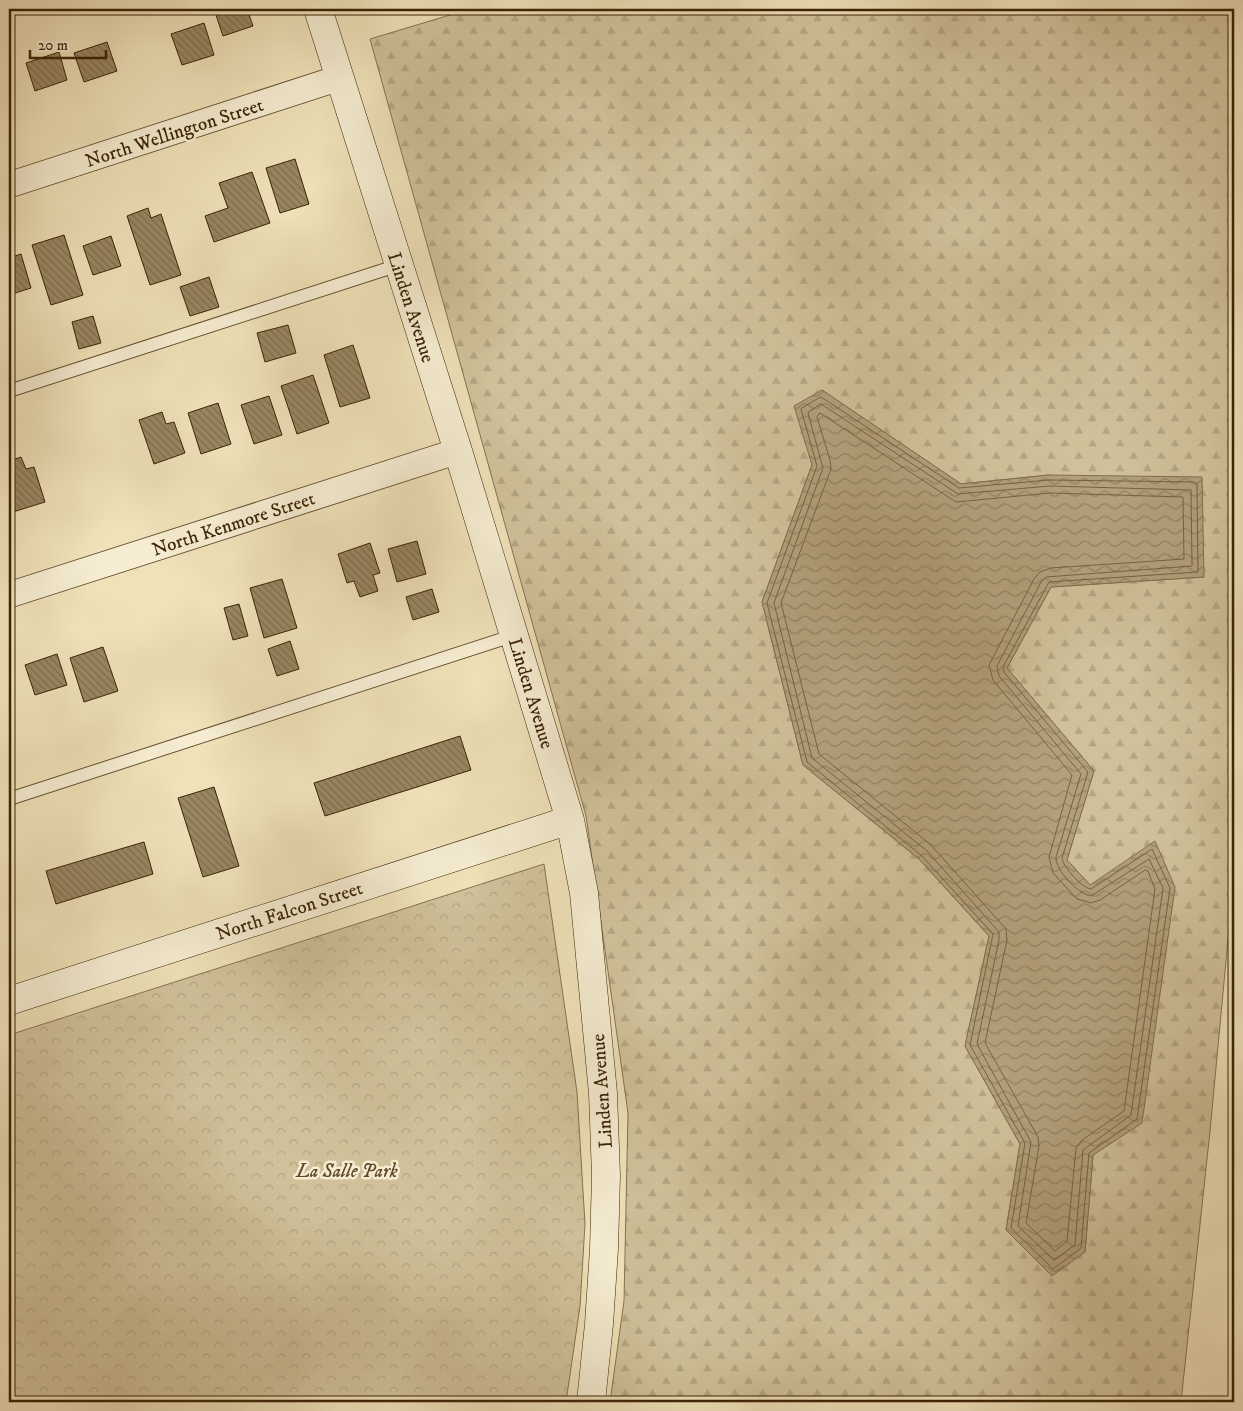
<svg xmlns="http://www.w3.org/2000/svg" width="1243" height="1411" font-family="'IM FELL DW Pica',serif">
<style>
.forest{fill:url(#forest-firs);stroke:#867250;fill-rule:evenodd}
.park{fill:url(#park-crowns);stroke:#867250}
.water{fill:url(#water-waves);stroke:#826e4c}
.lines{fill:none;stroke-linecap:round;stroke-linejoin:round}
.shore{stroke:#766240;stroke-width:1}
.building{fill:url(#building-back-hatch);stroke:#3b2305}
.lane-casing{stroke:#685232;stroke-width:14}
.street-casing{stroke:#685232;stroke-width:27}
.secondary-casing{stroke:#3b2305;stroke-width:29}
.lane{stroke:#f5ecd1;stroke-width:12}
.street{stroke:#f5ecd1;stroke-width:25}
.secondary{stroke:#f5ecd1;stroke-width:28}
.labels{text-anchor:middle;stroke-width:5;stroke-linejoin:round;paint-order:stroke}
.street-label{font-size:19px;fill:#3b2305;stroke:#f5ecd1}
.park-label{font-size:19px;font-style:italic;fill:#604a2a;stroke:#f5ecd1}
</style>
<defs>
<pattern id="forest-firs" width="22" height="20" patternUnits="userSpaceOnUse" patternTransform="scale(1.25)"><rect width="22" height="20" fill="#d0c19a"/><path d="M5 1l3.5 6h-7zM16 11l3.5 6h-7z" fill="#b4a683"/></pattern>
<pattern id="park-crowns" width="20" height="18" patternUnits="userSpaceOnUse" patternTransform="scale(1.25)"><rect width="20" height="18" fill="#d0c19a"/><path d="M2 6a3 3 0 1 1 6 0M12 15a3 3 0 1 1 6 0" fill="none" stroke="#b4a683"/></pattern>
<pattern id="water-waves" width="16" height="10" patternUnits="userSpaceOnUse" patternTransform="scale(1.25)"><rect width="16" height="10" fill="#b2a07b"/><path d="M0 5q4-4 8 0t8 0" fill="none" stroke="#928263"/></pattern>
<pattern id="building-back-hatch" width="6" height="6" patternUnits="userSpaceOnUse" patternTransform="scale(1.25)"><rect width="6" height="6" fill="#998662"/><path d="M-1 5l2 2M0 0l6 6M5-1l2 2" fill="none" stroke="#7e6d4f"/></pattern>
</defs>
<rect width="100%" height="100%" fill="#efe1b8"/>
<filter id="stains"><feTurbulence type="fractalNoise" baseFrequency=".004" numOctaves="4"/><feColorMatrix values="0 0 0 0 .2 0 0 0 0 .09 0 0 0 0 .02 0 0 0 .5 -.17"/></filter>
<radialGradient id="worn" r=".72"><stop offset=".6" stop-color="#630" stop-opacity="0"/><stop offset="1" stop-color="#630" stop-opacity=".3"/></radialGradient>
<path class="forest" d="M470 9H1234V876L1210 1131 1181 1402H610L624 1301 628 1113 586 816 370 39ZM822 390 961 484 1049 475 1204 577 1051 587 1007 668 1094 771 1067 860 1090 885 1142 1122 1093 1155 1085 1252 1006 1230 1020 1144 965 1046 989 936 919 859 803 765 762 602 812 465Z"/>
<path class="park" d="M544 864 577 1092 585 1224 580 1306 566 1402H9V1035Z"/>
<path class="water" d="M822 390 961 484 1049 475 1202 477 1204 577 1051 587 1007 668 1094 771 1067 860 1090 885 1155 841 1175 887 1142 1123 1093 1155 1085 1252 1052 1276 1006 1230 1020 1144 965 1046 989 936 919 859 803 765 762 602 812 465 794 406Z"/>
<g class="lines">
<path class="shore" d="M821 397 959 488 1049 480 1194 482 1197 484 1198 572 1049 582 1003 667 1004 672 1088 772 1062 858C1063 867 1082 888 1091 889L1152 849 1170 888 1137 1119 1089 1153 1081 1248 1053 1269 1011 1228 1025 1143 970 1045 993 934 922 856 807 762 767 603 817 466 801 409Z
M821 404 958 494 1050 486 1191 490 1192 566 1046 577 1041 582 997 666 999 676 1081 774 1056 857C1055 870 1078 894 1091 896L1149 859 1163 888 1131 1115 1083 1150 1075 1245 1054 1260 1018 1226 1031 1142 977 1044 999 940V932L927 851 812 758 774 603 823 468 808 413Z
M820 413 956 502 1050 493 1183 497 1184 559 1051 568 1040 572 1034 579 989 665 993 680 1072 775 1049 857 1053 873 1077 899 1091 903 1100 900 1145 870 1148 871 1155 889 1124 1111 1082 1140 1076 1148 1067 1241 1055 1251 1026 1223 1039 1146 1038 1137 985 1043 1007 940 1006 929 931 845 819 754 781 603 831 469 830 460 817 417Z"/>
</g>
<path class="building" d="M214 9H247L253 26 223 36Z
M204 23 214 55 182 65 171 34Z
M107 42 117 71 84 82 74 53Z
M59 52 67 80 35 91 26 63Z
M295 159 309 204 280 213 266 168Z
M252 172 270 223 214 242 205 216 228 208 219 183Z
M148 208 151 218 161 214 181 275 150 285 127 216Z
M64 235 83 295 51 305 32 245Z
M111 236 121 266 93 275 83 246Z
M21 254 31 288 9 295V258Z
M209 277 219 307 190 316 180 287Z
M93 316 101 343 79 349 72 322Z
M288 325 296 353 265 362 257 333Z
M353 345 370 398 340 407 324 355Z
M313 375 329 423 297 434 281 386Z
M269 396 282 435 254 444 241 405Z
M218 403 231 444 201 454 188 413Z
M162 412 166 424 174 422 185 453 154 464 139 420Z
M21 457 26 469 34 467 45 502 13 512 9 498V461Z
M417 541 426 574 397 582 388 549Z
M370 543 380 573 373 575 378 591 360 597 354 581 347 583 338 554Z
M282 579 297 628 264 638 250 588Z
M432 589 439 612 413 620 406 597Z
M239 604 248 636 233 640 224 608Z
M290 641 299 669 277 676 268 649Z
M103 647 118 691 84 702 70 658Z
M57 654 67 685 35 695 25 665Z
M460 736 471 770 325 816 314 783Z
M214 787 239 866 203 877 178 798Z
M144 842 153 874 56 904 46 871Z"/>
<g class="lines">
<defs>
<path id="lane" d="M9 391 399 265
M9 799 515 635"/>
<path id="street" d="M9 185 339 78
M9 595 458 451"/>
<path id="secondary" d="M318 9 458 451 570 820 584 893 603 1093 606 1176 604 1249 599 1324 591 1402
M9 1001 570 820"/>
</defs>
<use href="#lane" class="lane-casing"/>
<use href="#street" class="street-casing"/>
<use href="#secondary" class="secondary-casing"/>
<use href="#lane" class="lane"/>
<use href="#street" class="street"/>
<use href="#secondary" class="secondary"/>
</g>
<g class="labels">
<g class="street-label">
<text transform="translate(174 132) rotate(-18)" y="7">North Wellington Street</text>
<text transform="translate(412 307) rotate(72)" y="7">Linden Avenue</text>
<text transform="translate(233 523) rotate(-18)" y="7">North Kenmore Street</text>
<text transform="translate(532 693) rotate(73)" y="7">Linden Avenue</text>
<text transform="translate(289 910) rotate(-18)" y="7">North Falcon Street</text>
<text transform="translate(601 1091) rotate(-94)" y="7">Linden Avenue</text>
</g>
<g class="park-label">
<text x="347" y="1177">La Salle Park</text>
</g>
</g>
<rect width="1243" height="1411" fill="none" stroke="#efe1b8" stroke-width="30"/>
<rect x="10" y="10" width="1223" height="1391" fill="none" stroke="#3b2305" stroke-width="2.5"/>
<rect x="15" y="15" width="1213" height="1381" fill="none" stroke="#3b2305"/>
<path d="M30 50v8h76v-8" fill="none" stroke="#3b2305" stroke-width="2.5"/>
<text x="38" y="50" font-size="15" fill="#3b2305" stroke="#f5ecd1" stroke-width="4" paint-order="stroke">20 m</text>
<rect width="100%" height="100%" filter="url(#stains)"/>
<rect width="100%" height="100%" fill="url(#worn)"/>
</svg>
